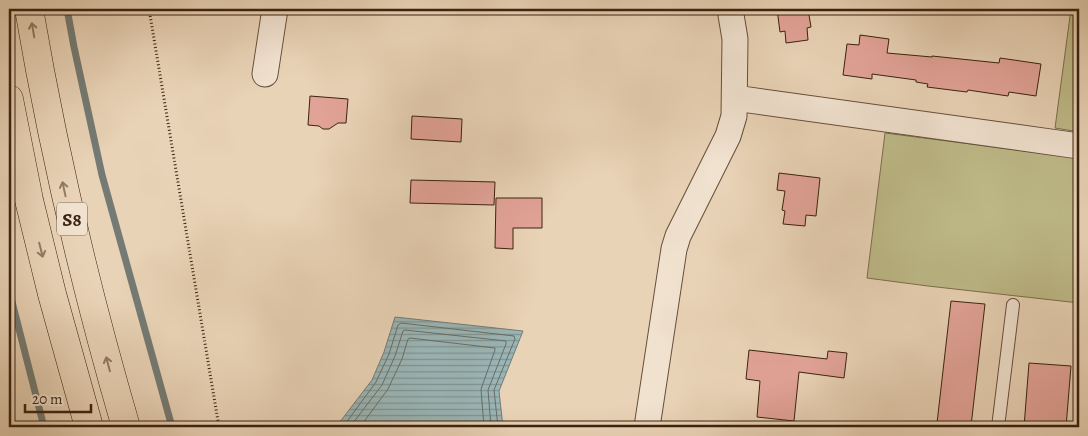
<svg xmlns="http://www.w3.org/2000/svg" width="1088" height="436" font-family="Alegreya,serif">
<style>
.grass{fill:#beba88;stroke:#7c6e4c}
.water{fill:url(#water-rules);stroke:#747b74}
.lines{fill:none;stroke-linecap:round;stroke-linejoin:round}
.shore{stroke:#6a6c64;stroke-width:1}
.stream{stroke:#747b74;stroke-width:7}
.building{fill:#e2a397;stroke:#3b2210}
.service-casing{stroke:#664e3a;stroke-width:14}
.minor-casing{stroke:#664e3a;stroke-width:27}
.motorway-casing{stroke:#3b2210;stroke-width:29}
.path{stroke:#3b2210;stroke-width:3;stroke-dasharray:1 2.5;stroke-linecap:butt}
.service{stroke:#f1e2d0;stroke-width:12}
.minor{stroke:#f1e2d0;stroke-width:25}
.motorway{stroke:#e9d3b6;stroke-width:28}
.oneway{stroke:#927a63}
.labels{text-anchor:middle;stroke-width:4.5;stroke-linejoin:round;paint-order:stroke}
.shield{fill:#f1e2d0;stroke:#725c4a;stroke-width:1}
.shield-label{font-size:19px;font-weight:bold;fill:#3b2210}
</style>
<defs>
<pattern id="water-rules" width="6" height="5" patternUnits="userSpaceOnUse" patternTransform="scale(1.25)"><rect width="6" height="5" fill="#9ab6b7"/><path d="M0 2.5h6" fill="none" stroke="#7f9493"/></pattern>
</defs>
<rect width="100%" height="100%" fill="#e9d3b6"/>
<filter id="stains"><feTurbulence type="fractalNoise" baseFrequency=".004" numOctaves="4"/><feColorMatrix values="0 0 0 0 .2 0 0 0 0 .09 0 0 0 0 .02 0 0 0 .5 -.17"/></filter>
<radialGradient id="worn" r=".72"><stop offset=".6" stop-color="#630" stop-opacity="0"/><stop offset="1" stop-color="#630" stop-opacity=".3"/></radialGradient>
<path class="grass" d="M1071 9H1079V132L1055 128Z
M885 133 1079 158V303L928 286 867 278Z"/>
<path class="water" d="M395 317 523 331 499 391 503 427H336L372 380 384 352Z"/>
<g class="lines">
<path class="shore" d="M343 427 376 382 389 354 398 325 401 323 514 336 515 339 494 390 498 427
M350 427 382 385 395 356 403 331 405 330 506 341V344L488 390 491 427
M360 427 388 389 402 359 408 339 410 338 495 348V350L481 389 484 427"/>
<path class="stream" d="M67 9 74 47 102 175 172 427
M9 290 44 427"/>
</g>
<path class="building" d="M777 9H808L811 27 807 28 808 40 786 43 785 31 780 32Z
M860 35 889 39 887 53 932 57V56L999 63 1000 58 1041 64 1036 96 1009 92 1008 96 968 90 967 92 927 87 928 84 916 82V80L872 74V79L843 75 847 44 859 45Z
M310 96 348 99 346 123H338L329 129H323L319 126 308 125Z
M412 116 462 119 461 142 411 139Z
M779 173 820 178 816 216 806 215 805 226 783 224 785 211 782 210 785 191 777 190Z
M411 180 495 182 494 205 410 203Z
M496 198H542V228H513V249L495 248Z
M951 301 985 304 971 426 937 423Z
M749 350 827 359 828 351 847 353 844 378 799 372 794 421 757 417 760 381 746 379Z
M1029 363 1071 366 1066 427H1024Z"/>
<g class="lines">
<defs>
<path id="service" d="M998 427 1013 305"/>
<path id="minor" d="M265 74 275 9
M735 98 1079 146
M647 427 674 249 678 236 728 136 734 116 735 39 730 9"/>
<path id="motorway" d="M29 9C53 150 86 290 126 427
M9 99 29 200 52 294 89 427"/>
</defs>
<use href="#service" class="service-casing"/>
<use href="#minor" class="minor-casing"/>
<use href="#motorway" class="motorway-casing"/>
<path class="path" d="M149 9 219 427"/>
<use href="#service" class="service"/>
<use href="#minor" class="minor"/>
<use href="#motorway" class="motorway"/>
</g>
<defs><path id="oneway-shaft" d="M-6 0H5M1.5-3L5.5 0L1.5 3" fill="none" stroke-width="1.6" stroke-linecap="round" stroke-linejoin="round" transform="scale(1.25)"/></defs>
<g class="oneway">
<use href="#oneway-shaft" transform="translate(33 30) rotate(-100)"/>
<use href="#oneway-shaft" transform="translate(64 189) rotate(-102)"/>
<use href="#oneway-shaft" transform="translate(41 250) rotate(76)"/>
<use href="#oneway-shaft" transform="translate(108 364) rotate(-105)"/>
</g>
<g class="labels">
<rect class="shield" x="57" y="202.5" width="30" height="33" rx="4"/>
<g class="shield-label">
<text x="72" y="226">S8</text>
</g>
</g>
<rect width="1088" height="436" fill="none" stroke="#e9d3b6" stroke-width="30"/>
<rect x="10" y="10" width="1068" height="416" fill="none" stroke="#3b2210" stroke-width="2.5"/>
<rect x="15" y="15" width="1058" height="406" fill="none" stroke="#3b2210"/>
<path d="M25 404v8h66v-8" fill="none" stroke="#3b2210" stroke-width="2.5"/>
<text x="32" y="404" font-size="15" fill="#3b2210" stroke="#f1e2d0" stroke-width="4" paint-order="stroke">20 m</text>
<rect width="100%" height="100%" filter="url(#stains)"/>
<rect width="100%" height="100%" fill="url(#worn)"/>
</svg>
